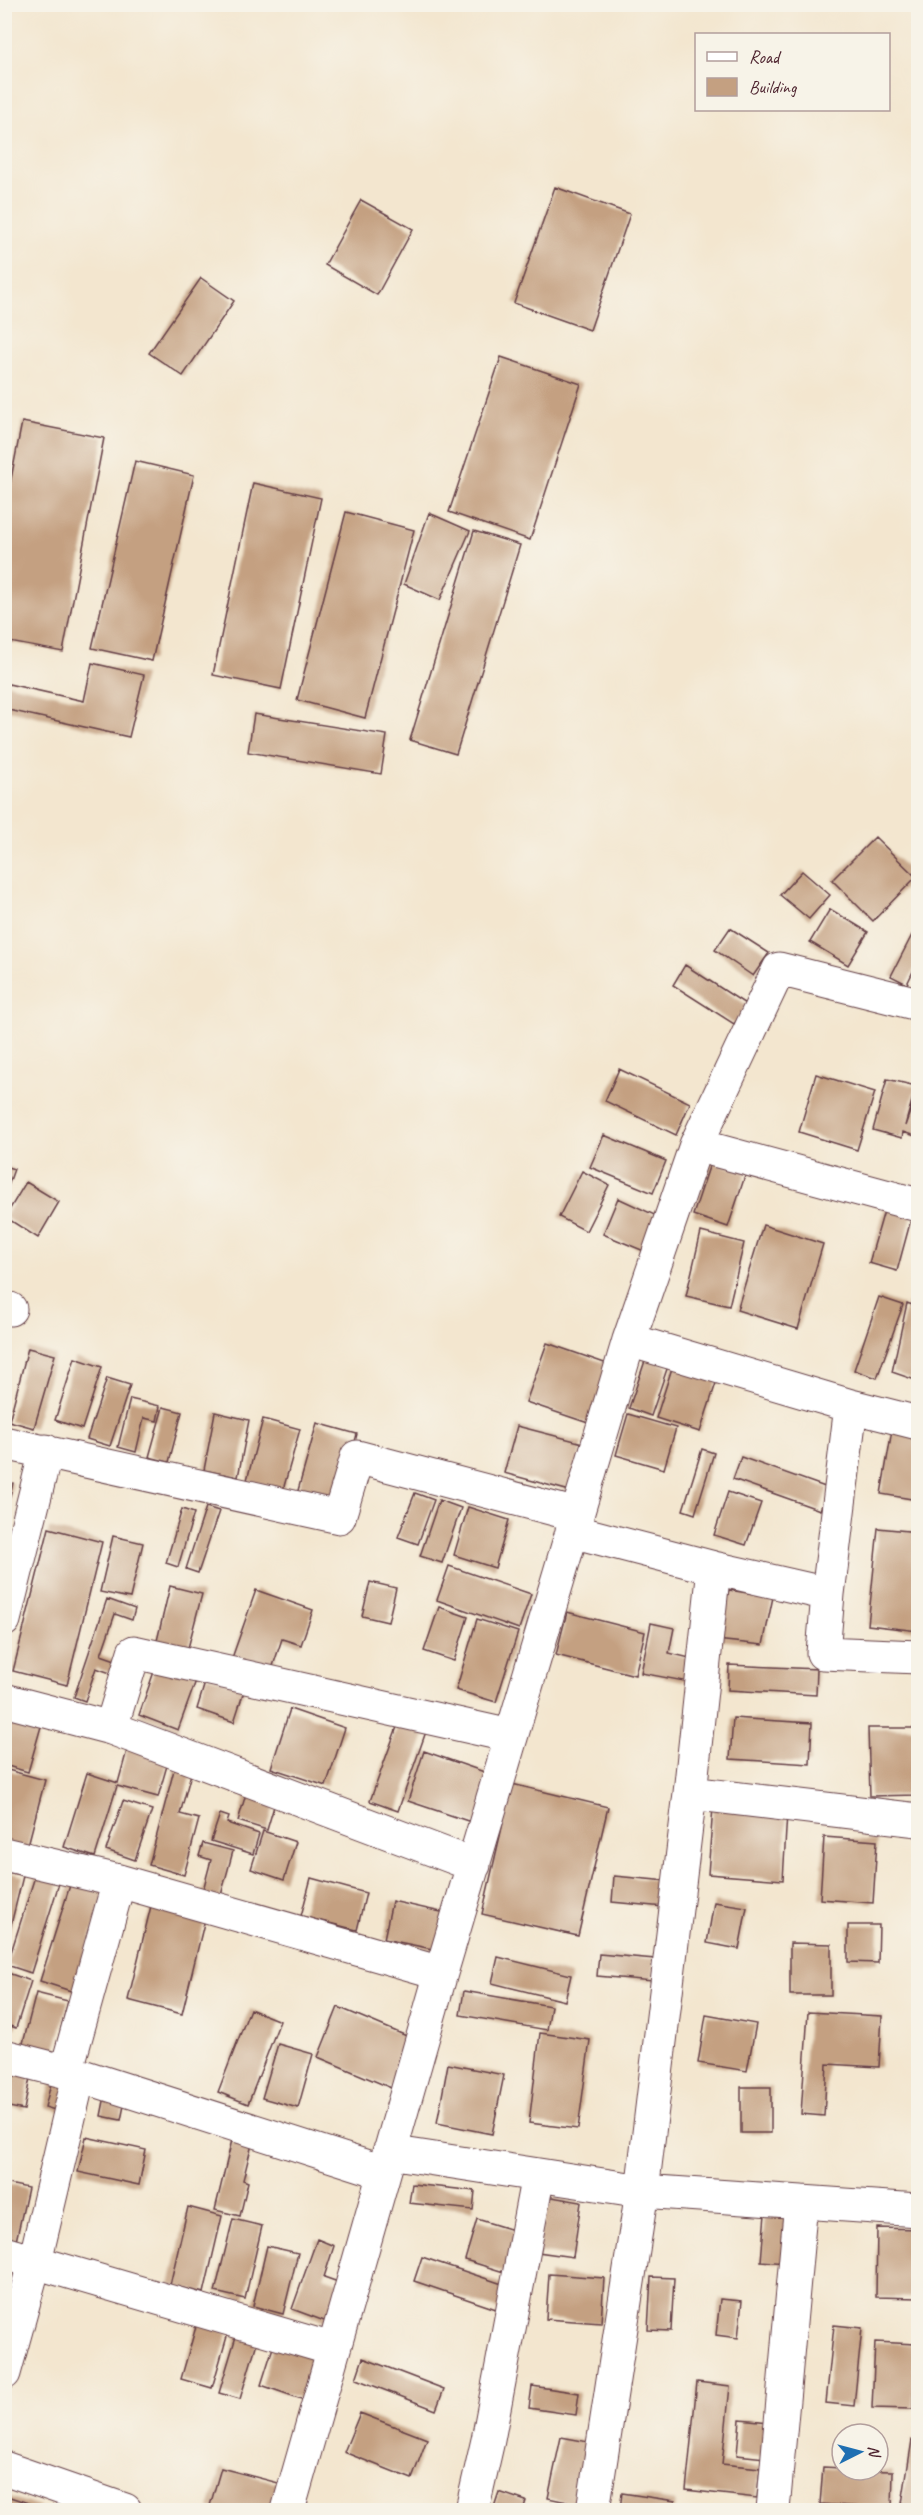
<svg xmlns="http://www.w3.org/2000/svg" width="923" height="2515" font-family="Caveat,sans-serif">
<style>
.building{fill:#c4a081}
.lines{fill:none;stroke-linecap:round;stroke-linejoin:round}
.street-casing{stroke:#633d44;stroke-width:35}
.street{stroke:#fff;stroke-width:33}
</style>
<rect width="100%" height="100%" fill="#f7f3e8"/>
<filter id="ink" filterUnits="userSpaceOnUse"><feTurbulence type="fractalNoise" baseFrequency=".0167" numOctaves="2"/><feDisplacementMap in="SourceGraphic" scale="12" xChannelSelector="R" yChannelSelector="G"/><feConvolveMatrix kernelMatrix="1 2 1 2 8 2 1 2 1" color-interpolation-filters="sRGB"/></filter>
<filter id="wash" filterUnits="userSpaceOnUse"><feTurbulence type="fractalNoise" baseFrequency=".008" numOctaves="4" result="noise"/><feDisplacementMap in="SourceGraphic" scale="24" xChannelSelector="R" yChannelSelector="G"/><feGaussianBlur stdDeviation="1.35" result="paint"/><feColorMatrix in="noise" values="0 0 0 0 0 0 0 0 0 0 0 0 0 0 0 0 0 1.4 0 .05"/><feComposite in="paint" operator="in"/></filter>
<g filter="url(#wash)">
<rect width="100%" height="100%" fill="#f3e6cf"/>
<g id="blocks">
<path class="building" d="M555 187 630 214 590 330 514 303Z
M361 200 413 229 377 295 325 265Z
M201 278 234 301 183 376 149 353Z
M501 357 581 384 530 540 449 512Z
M22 422 104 438 63 652 4 641V515Z
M135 461 194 475 152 661 92 648Z
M253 483 321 498 281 689 213 675Z
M346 512 414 530 365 718 297 700Z
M429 513 470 531 440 600 404 584Z
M474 531 520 545 456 754 410 740Z
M92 663 144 675 129 737 4 709V683L84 701Z
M254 714 387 735 381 774 248 752Z
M875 837 916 877 873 921 832 880Z
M802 871 830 895 809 919 780 895Z
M830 909 868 932 848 965 810 942Z
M730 928 769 953 753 976 715 950Z
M912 935 918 939V961L907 984 891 976Z
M685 965 747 1005 734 1024 673 985Z
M619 1069 690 1103 676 1135 605 1101Z
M816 1074 875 1092 857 1150 799 1132Z
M887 1079 916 1086 905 1126 916 1095 918 1096V1137L903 1132 902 1138 873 1130Z
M604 1135 666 1161 653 1193 590 1167Z
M711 1161 746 1173 728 1227 693 1215Z
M4 1166 14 1169 5 1195H4Z
M582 1171 609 1185 586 1231 559 1217Z
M26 1182 59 1202 38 1238 5 1217Z
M618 1198 659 1217 644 1251 603 1234Z
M886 1204 913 1212 897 1271 869 1263Z
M763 1225 823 1244 798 1329 737 1310Z
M701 1232 744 1243 729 1306 686 1296Z
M879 1297 903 1305 877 1378 854 1370Z
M907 1303 918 1307V1381L892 1372Z
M547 1343 616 1367 597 1426 526 1402Z
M28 1348 55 1355 34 1428 9 1421Z
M75 1358 102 1367 82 1429 55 1420Z
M646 1358 668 1366 651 1416 629 1408Z
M673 1365 717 1380 700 1432 656 1418Z
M107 1378 130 1385 110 1446 87 1439Z
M130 1399 160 1406 157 1421 144 1418 136 1452 118 1447Z
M163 1407 182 1412 169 1462 149 1457Z
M215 1412 249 1420 238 1477 204 1470Z
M628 1414 676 1428 664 1469 616 1455Z
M263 1419 300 1429 283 1490 247 1480Z
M317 1423 357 1434 338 1505 297 1494Z
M517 1426 583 1443 570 1491 504 1473Z
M892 1430 918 1435V1500L881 1494Z
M702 1449 714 1453 695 1514 683 1510Z
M741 1457 828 1488 820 1510 733 1479Z
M4 1481 13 1483 5 1517H4Z
M728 1492 761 1503 746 1545 714 1535Z
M415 1493 434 1500 418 1544 398 1537Z
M439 1500 461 1508 442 1563 420 1556Z
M206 1507 219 1511 198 1573 186 1569Z
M468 1507 509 1520 495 1568 454 1555Z
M182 1509 194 1513 178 1567 166 1563Z
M49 1528 102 1542 67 1685 13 1671Z
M878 1528 918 1532V1631L868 1625Z
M113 1536 143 1543 130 1598 100 1592Z
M449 1566 531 1594 519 1629 437 1600Z
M370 1582 396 1588 388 1622 362 1616Z
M170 1586 202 1594 187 1652 156 1645Z
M256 1590 313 1610 301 1645 282 1639 271 1672 232 1658Z
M729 1590 773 1597 763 1645 716 1640Z
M107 1599 135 1609 132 1620 115 1614 101 1655 124 1663 119 1676 96 1668 85 1701 74 1697Z
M439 1607 468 1617 454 1661 424 1651Z
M567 1612 645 1632 635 1675 556 1655Z
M477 1619 518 1632 496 1702 456 1690Z
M651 1623 674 1628 669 1653 694 1659 689 1682 641 1673Z
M158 1660 198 1675 178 1730 139 1715Z
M729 1665 817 1669 816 1695 728 1690Z
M207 1676 245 1688 234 1722 197 1709Z
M290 1709 345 1728 326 1786 271 1768Z
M4 1712 42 1723 28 1772 4 1765Z
M401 1716 428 1726 398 1811 370 1801Z
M733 1718 812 1723 810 1764 730 1759Z
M868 1728H918V1795L870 1796Z
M129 1743 170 1755 158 1797 117 1786 95 1857 64 1847 87 1773 118 1783Z
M424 1751 493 1775 477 1824 408 1801Z
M175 1766 192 1770 180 1814 199 1819 184 1875 149 1865Z
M4 1769 45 1780 27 1849 4 1843Z
M512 1784 608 1807 578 1936 482 1914Z
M248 1787 277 1796 267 1830 238 1821Z
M123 1801 152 1810 135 1860 106 1850Z
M713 1807 787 1813 783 1880 708 1874Z
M220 1814 229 1817 227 1823 259 1834 253 1854 211 1841Z
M263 1831 296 1842 284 1880 251 1869Z
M824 1837 877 1841 873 1903 820 1899Z
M203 1843 233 1851 220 1899 202 1894 211 1860 199 1856Z
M37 1870 61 1877 31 1973 7 1965Z
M4 1871 23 1876 6 1945H4Z
M614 1876 667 1881 664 1907 612 1902Z
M311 1878 366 1893 357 1930 301 1916Z
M71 1882 105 1892 74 1992 40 1981Z
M392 1901 450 1914 442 1951 384 1939Z
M714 1902 747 1907 739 1949 707 1943Z
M151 1906 205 1919 182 2014 128 2000Z
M848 1925H879L878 1963 848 1962Z
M790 1943 831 1944V1995H790Z
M599 1954 655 1959 653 1981 597 1976Z
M498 1957 571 1975 565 2001 492 1983Z
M5 1972 31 1981 16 2028 4 2024Z
M464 1991 551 2006 547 2030 460 2015Z
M36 1993 68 2001 52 2063 20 2055Z
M338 2007 416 2040 396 2090 318 2057Z
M250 2009 280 2021 248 2104 218 2092Z
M808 2012 882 2016 879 2067 827 2064 824 2116 801 2114Z
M706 2015 756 2024 747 2071 698 2063Z
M540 2033 590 2040 578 2129 529 2123Z
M278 2044 313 2054 298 2108 262 2098Z
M448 2064 504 2075 492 2134 437 2123Z
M7 2067 31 2072 24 2110 4 2106Z
M53 2076 73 2082 65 2113 45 2107Z
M741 2087H771V2133H741Z
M106 2091 126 2096 121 2120 101 2116Z
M86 2137 146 2150 139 2185 78 2172Z
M232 2140 252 2144 243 2180 248 2182 240 2216 215 2210Z
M4 2183 28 2188 16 2241 4 2238Z
M412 2184 475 2191 473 2210 409 2203Z
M546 2196 581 2202 573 2257 538 2252Z
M188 2207 222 2216 204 2293 170 2285Z
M765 2214 791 2216 787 2263 761 2261Z
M233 2219 262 2226 245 2299 215 2292Z
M477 2219 519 2232 507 2273 465 2260Z
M877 2228 918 2229V2298L876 2297Z
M317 2239 334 2246 324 2277 341 2283 327 2322 292 2309Z
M267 2246 298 2253 283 2314 253 2306Z
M422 2257 508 2286 499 2310 414 2281Z
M549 2274 604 2278 601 2323 546 2319Z
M651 2277 674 2278 671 2331 648 2330Z
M720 2299 742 2301 738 2338 716 2335Z
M197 2323 228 2333 212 2388 181 2379Z
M834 2325 862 2328 854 2406 826 2403Z
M237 2333 258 2339 240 2399 219 2393Z
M275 2341 324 2357 310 2402 261 2385Z
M875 2342 915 2344 913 2409 872 2408Z
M363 2358 444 2389 436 2410 356 2379Z
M697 2382 730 2386 722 2464 760 2468 757 2498 686 2490Z
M532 2386 579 2393 576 2415 529 2408Z
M360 2413 427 2439 412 2479 344 2452Z
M740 2419 769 2422 765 2458 737 2455Z
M561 2437 594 2443 581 2505 548 2498Z
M912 2440 918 2441V2510H901Z
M823 2467 842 2468V2470L893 2471 892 2509 820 2504Z
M221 2468 286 2485 279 2510 209 2509Z
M499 2492 526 2501 523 2510H493Z
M622 2493 675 2501 674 2510H620Z
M4 2495 40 2507 38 2510H4Z"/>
</g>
</g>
<g filter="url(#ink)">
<use href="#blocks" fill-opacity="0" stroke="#633d44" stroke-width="1.5"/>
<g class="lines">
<defs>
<path id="street" d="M696 1145 918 1205
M4 1307 10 1309
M629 1340 851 1406 918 1423
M851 1406 828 1594 823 1653 918 1657
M4 1443 339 1517 357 1457 577 1515
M572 1531 714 1568 828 1594
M714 1568 690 1793 642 2191 918 2210
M4 1620 46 1451
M4 1700 111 1728 474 1865
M111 1728 134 1652 511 1736
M690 1793 918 1820
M4 1854 119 1881 441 1973
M4 2056 79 2075 383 2172
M66 2072 119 1881
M389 2152 642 2191 593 2510
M4 2253 332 2349
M4 2373 35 2261 79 2075
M4 2468 125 2510
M288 2510 441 1973 629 1340 696 1145 779 969 918 1004
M472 2510 488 2440 538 2175
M773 2510 801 2202"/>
</defs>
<use href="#street" class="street-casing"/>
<use href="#street" class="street"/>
</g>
</g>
<rect width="923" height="2515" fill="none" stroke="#f7f3e8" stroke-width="24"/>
<rect x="695" y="33" width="195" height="78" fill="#f7f3e8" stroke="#b29e9c" stroke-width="1.5"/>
<rect x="707" y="52" width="30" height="9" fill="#ffffff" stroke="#b29e9c" stroke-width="1.5"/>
<text x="749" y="63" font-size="18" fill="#4a1f2b">Road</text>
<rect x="707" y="78" width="30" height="18" fill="#c4a081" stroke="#b29e9c" stroke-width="1.5"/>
<text x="749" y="93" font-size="18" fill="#4a1f2b">Building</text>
<g transform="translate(860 2452) rotate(84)"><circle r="28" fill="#f7f3e8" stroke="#b29e9c" stroke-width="1.5"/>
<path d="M0-4.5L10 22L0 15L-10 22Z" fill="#1f6fb2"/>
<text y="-9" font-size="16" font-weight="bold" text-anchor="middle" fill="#4a1f2b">N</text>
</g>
</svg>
